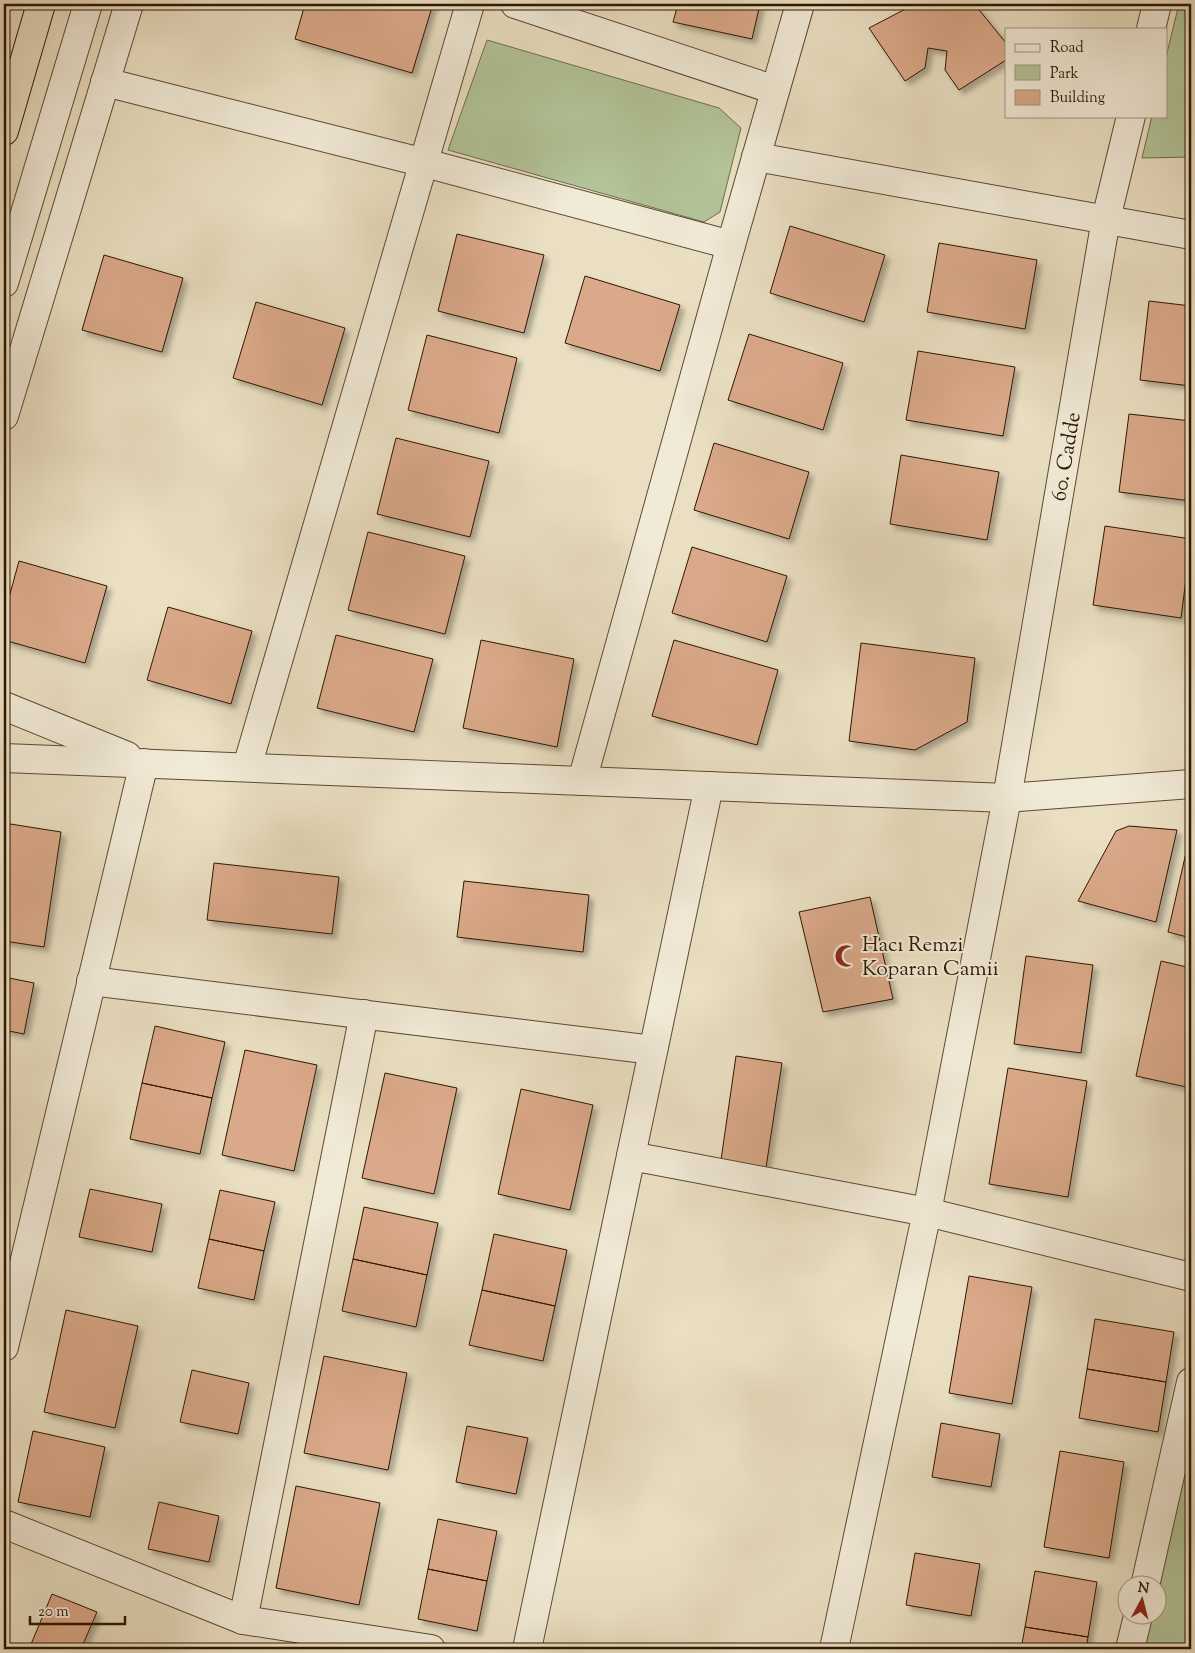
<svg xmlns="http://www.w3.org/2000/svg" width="1195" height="1653" font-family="'Sorts Mill Goudy',serif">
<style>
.green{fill:#b2c397;stroke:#706d4c}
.building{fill:#daa989;stroke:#2e1701;filter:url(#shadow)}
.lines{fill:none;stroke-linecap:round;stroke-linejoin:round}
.minor-casing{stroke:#5d4931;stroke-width:30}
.highway-casing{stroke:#2e1701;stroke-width:30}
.minor{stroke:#f1ead7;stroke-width:28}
.highway{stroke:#eadfc2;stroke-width:28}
.labels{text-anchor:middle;stroke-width:4;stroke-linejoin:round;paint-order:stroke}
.street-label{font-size:21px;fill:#2e1701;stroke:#f1ead7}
.poi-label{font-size:21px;fill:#2e1701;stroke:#f1ead7;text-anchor:start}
</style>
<defs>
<filter id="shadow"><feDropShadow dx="4.5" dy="4.5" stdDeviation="2.5" flood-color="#0004"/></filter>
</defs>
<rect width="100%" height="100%" fill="#eadfc2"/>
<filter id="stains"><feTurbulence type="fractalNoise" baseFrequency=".004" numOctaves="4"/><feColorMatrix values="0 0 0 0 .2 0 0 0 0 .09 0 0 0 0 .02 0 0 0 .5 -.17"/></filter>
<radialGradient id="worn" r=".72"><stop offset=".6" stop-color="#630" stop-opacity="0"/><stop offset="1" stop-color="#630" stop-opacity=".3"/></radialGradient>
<path class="green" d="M1179 4H1191V157L1142 158 1152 116H1166V57Z
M487 40 719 108 741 128 720 212 704 222 448 150Z
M1191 1419V1649H1139L1146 1616H1158V1586Z"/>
<path class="building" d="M305 4H433L412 73 295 39Z
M678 4H760L752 39 673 22Z
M915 4H961L976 6 1006 43V60L959 90 945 70 947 51 928 48 925 68 905 81 869 28Z
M790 226 885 255 864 322 770 293Z
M457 234 544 255 524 333 438 311Z
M939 243 1037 260 1025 329 927 312Z
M104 255 183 278 162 352 82 330Z
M585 276 680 305 660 371 565 343Z
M1149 301 1191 306V386L1140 380Z
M256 302 345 328 322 405 233 378Z
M749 334 843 363 823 430 728 400Z
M427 335 517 358 499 433 408 410Z
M918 351 1015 367 1003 436 906 420Z
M1129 414 1191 421V501L1119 492Z
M396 438 489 461 470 537 377 514Z
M714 443 809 472 789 539 694 510Z
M901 455 999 472 987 540 890 524Z
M1105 526 1191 539 1181 618 1093 605Z
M368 532 465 556 445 634 348 610Z
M692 547 787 576 767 642 672 613Z
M19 561 107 586 85 663 4 640V616Z
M168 607 252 631 231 704 147 680Z
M336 635 433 659 414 732 317 708Z
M481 640 574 659 557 747 463 728Z
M674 640 778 670 757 745 652 716Z
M861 643 975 658 967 722 915 750 849 741Z
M4 823 61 832 44 947 4 941Z
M1129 826 1177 830 1156 922 1078 901 1116 831Z
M1190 835H1191V938L1168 932Z
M214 863 339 877 332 934 207 920Z
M464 881 589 895 583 952 457 937Z
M870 897 893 999 823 1012 799 912Z
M1026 956 1093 965 1081 1053 1014 1044Z
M1161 961 1191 968V1088L1136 1076Z
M4 977 34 983 24 1034 4 1030Z
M155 1026 225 1042 212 1098 142 1083Z
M245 1050 317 1065 294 1171 222 1155Z
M736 1056 782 1063 765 1174 720 1167Z
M1008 1068 1087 1081 1068 1197 989 1184Z
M385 1073 457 1088 434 1194 362 1178Z
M142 1083 212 1098 200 1154 130 1139Z
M521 1089 593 1105 570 1210 498 1194Z
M90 1189 162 1204 152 1252 79 1237Z
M220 1190 275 1202 264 1251 209 1239Z
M364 1207 438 1223 427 1275 353 1259Z
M494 1234 567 1250 555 1306 482 1290Z
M209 1239 264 1251 254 1300 198 1288Z
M353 1259 427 1275 416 1327 342 1311Z
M969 1276 1032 1287 1012 1404 949 1393Z
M482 1290 555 1306 543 1361 469 1345Z
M66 1310 138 1326 115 1428 44 1412Z
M1095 1319 1174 1332 1166 1382 1087 1369Z
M324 1356 407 1373 388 1470 304 1453Z
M1087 1369 1166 1382 1158 1432 1079 1418Z
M192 1370 249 1383 238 1434 180 1422Z
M941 1423 1000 1434 991 1487 932 1477Z
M467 1426 528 1438 516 1494 456 1482Z
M33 1431 105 1447 90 1517 18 1502Z
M1060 1451 1124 1462 1109 1558 1044 1547Z
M296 1486 380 1503 359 1605 276 1588Z
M159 1502 219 1516 209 1562 148 1549Z
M438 1519 497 1531 487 1581 428 1569Z
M915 1553 980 1564 971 1616 906 1605Z
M428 1569 487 1581 477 1631 418 1619Z
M1035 1571 1097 1582 1088 1637 1025 1627Z
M52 1594 97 1612 81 1649H29Z
M1025 1627 1088 1637 1086 1649H1021Z"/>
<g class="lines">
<defs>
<g id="minor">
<path d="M515 4 775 90"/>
<path d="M1151 29 1157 4"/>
<path d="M105 82 425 163 731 245"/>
<path d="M756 157 1191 235"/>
<path d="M4 283 88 4"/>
<path d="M4 416 129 4"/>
<path d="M4 706 127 756"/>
<path d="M4 758 1007 798 1191 784"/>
<path d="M247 767 470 4"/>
<path d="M582 781 731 245 800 4"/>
<path d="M91 981 653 1050"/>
<path d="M631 1156 927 1212 1191 1277"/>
<path d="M4 1347 144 763"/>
<path d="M4 1524 243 1620 431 1649"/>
<path d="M1145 1586 1191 1382"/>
<path d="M243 1620 364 1014"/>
<path d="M527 1649 709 786"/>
<path id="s1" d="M834 1649 927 1212 1007 798 1106 219 1131 116"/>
<path d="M1130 1649 1138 1616"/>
</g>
<path id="highway" d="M4 131 41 4"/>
</defs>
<use href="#minor" class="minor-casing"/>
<use href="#highway" class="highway-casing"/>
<use href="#minor" class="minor"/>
<use href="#highway" class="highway"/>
</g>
<defs>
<symbol id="mosque-bare" viewBox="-9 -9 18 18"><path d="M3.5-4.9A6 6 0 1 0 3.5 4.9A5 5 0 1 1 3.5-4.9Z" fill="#8f2418" stroke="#f1ead7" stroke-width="2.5" paint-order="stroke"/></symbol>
</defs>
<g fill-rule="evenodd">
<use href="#mosque-bare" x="830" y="940" width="32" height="32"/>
</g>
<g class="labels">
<g class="street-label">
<text dy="7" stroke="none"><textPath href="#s1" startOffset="1215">60. Cadde</textPath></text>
</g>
<g class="poi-label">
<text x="862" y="951">Hacı Remzi<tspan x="862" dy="24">Koparan Camii</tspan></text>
</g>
</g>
<rect width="1195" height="1653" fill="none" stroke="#eadfc2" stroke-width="20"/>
<rect x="5" y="5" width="1185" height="1643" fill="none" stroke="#2e1701" stroke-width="2.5"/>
<rect x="10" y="10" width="1175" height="1633" fill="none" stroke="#2e1701"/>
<rect x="1005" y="28" width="162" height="90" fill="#f1ead7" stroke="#a39681"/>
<rect x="1015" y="44" width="25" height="8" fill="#f1ead7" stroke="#a39681"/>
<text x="1050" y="52" font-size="15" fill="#2e1701">Road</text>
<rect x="1015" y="65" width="25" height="15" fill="#b2c397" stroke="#a39681"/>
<text x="1050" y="78" font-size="15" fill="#2e1701">Park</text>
<rect x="1015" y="90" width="25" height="15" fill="#daa989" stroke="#a39681"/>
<text x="1050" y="102" font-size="15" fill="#2e1701">Building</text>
<g transform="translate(1142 1600) rotate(7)"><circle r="24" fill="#f1ead7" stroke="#a39681"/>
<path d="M0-4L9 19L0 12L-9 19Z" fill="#8f2418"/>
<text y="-8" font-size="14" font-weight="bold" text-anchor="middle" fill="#2e1701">N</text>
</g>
<path d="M30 1616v8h95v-8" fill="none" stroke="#2e1701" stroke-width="2.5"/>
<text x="38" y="1616" font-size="15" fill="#2e1701" stroke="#f1ead7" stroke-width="4" paint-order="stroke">20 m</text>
<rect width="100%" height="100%" filter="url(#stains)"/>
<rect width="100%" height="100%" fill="url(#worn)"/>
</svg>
